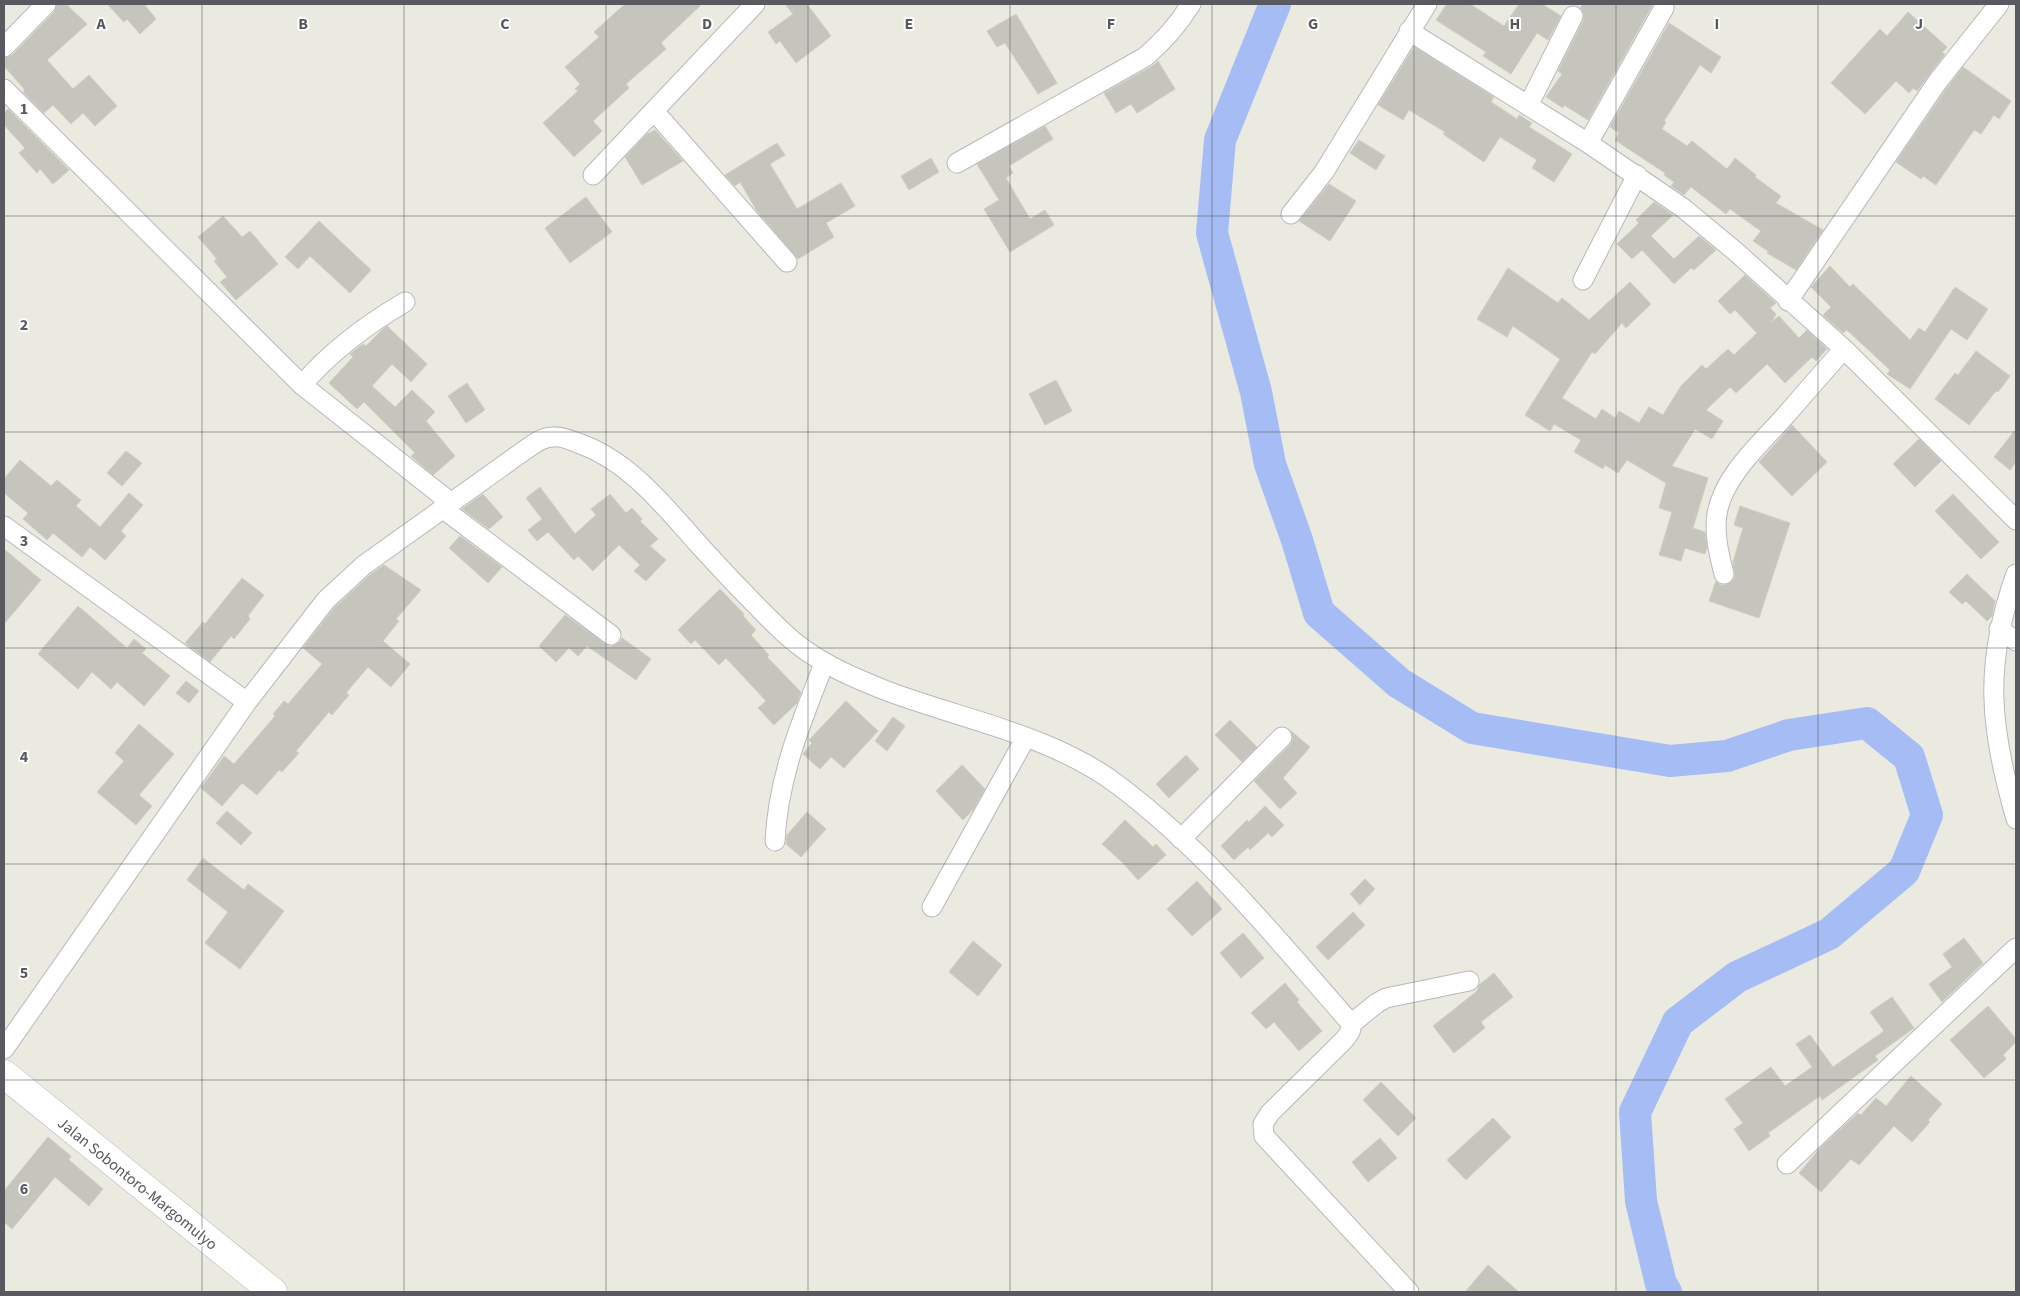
<svg xmlns="http://www.w3.org/2000/svg" width="2020" height="1296" font-family="'Source Sans 3',sans-serif">
<style>
.lines{fill:none;stroke-linecap:round;stroke-linejoin:round}
.river{stroke:#a6bcf4;stroke-width:32}
.building{fill:#c6c5bd;stroke:#cecec0}
.street-casing{stroke:#b8b8be;stroke-width:21}
.secondary-casing{stroke:#b6b7bd;stroke-width:29}
.street{stroke:#fff;stroke-width:19}
.secondary{stroke:#fff;stroke-width:28}
.grid{fill:none;stroke:#595a60;stroke-width:1;stroke-opacity:0.55}
.labels{text-anchor:middle;stroke-width:4;stroke-linejoin:round;paint-order:stroke}
.street-label{font-size:16px;fill:#595a60;stroke:#fff}
.grid-label{font-size:16px;text-anchor:middle;font-weight:bold;fill:#595a60;stroke:#fff;stroke-width:4;stroke-linejoin:round;paint-order:stroke}
</style>
<rect width="100%" height="100%" fill="#eaeae0"/>
<g class="lines">
<path class="river" d="M1275 4 1220 140 1212 233 1256 392 1270 464 1297 540 1319 613 1399 683 1472 728 1670 761 1727 756 1789 735 1867 723 1909 757 1927 815 1904 871 1829 934 1737 977 1678 1022 1635 1112 1641 1201 1661 1284 1666 1292"/>
</g>
<path class="building" d="M57 4H66L87 24 47 60 73 89 89 75 117 106 95 126 83 113 71 124 53 105 44 113 23 92 25 90 4 66V58L12 55 54 12Z
M107 4H144L156 19 140 34 127 19 124 22Z
M625 4H702L661 43 666 49 626 84 629 88 593 121 602 131 574 157 543 123 578 91 575 89 580 84 565 67 599 37 594 32Z
M785 4H807L831 36 796 63 780 41 776 44 768 32 793 14Z
M1447 4H1470L1504 26 1519 4H1542L1561 16 1548 40 1537 33 1511 74 1483 56 1486 52 1436 20Z
M1583 4H1653L1588 120 1564 105 1563 108 1546 97 1562 74 1558 71 1583 21 1584 15 1580 8Z
M1908 12 1947 47 1942 53 1945 54 1917 91 1913 88 1909 93 1896 81 1865 114 1831 83 1880 29 1887 36Z
M1016 14 1057 83 1038 94 1005 43 997 47 987 31Z
M1669 23 1721 57 1711 73 1700 65 1664 121 1666 122 1662 129 1687 146 1692 141 1727 169 1735 158 1756 175 1755 177 1781 196 1776 203 1823 230 1796 270 1767 253 1769 252 1753 241 1761 231 1730 209 1726 214 1691 187 1684 195 1671 186 1674 182 1664 175 1665 173 1615 140 1619 133 1610 127Z
M1414 47 1494 97 1491 102 1517 119 1519 115 1532 123 1529 127 1572 154 1554 182 1532 168 1537 160 1500 137 1484 162 1443 134 1445 132 1409 110 1403 120 1378 105Z
M1158 61 1175 89 1137 113 1131 104 1116 113 1104 93 1151 67Z
M1963 67 2011 101 1999 119 1994 115 1981 134 1974 130 1936 185 1923 176 1921 179 1896 162 1947 88Z
M8 109 69 170 53 184 40 169 37 173 19 153 25 148 4 125V113Z
M1045 126 1053 139 1009 166 1013 173 1006 178 1030 219 1045 210 1054 225 1010 252 984 209 999 200 977 164Z
M655 130 683 161 642 185 625 157 646 135Z
M1359 140 1385 156 1376 170 1350 153Z
M777 143 785 155 770 164 797 209 841 183 855 206 826 223 834 237 798 259 757 211 740 182 735 186 725 175Z
M931 158 939 172 909 190 901 176Z
M1329 184 1356 201 1330 241 1299 221Z
M586 197 612 232 570 263 545 228Z
M1654 202 1673 215 1651 236 1674 259 1699 236 1716 250 1694 270 1691 268 1674 284 1642 250 1632 259 1617 244 1639 223 1636 220Z
M223 216 242 237 250 231 278 264 236 300 220 282 227 277 214 261 217 259 198 237Z
M319 221 371 270 350 293 310 256 298 269 285 257Z
M1830 266 1850 287 1853 284 1910 340 1919 328 1925 332 1955 287 1988 309 1967 340 1951 329 1910 389 1887 374 1890 370 1847 330 1843 333 1823 315 1831 307 1811 287Z
M1508 268 1558 303 1562 298 1589 320 1630 282 1651 304 1626 328 1622 323 1595 354 1592 352 1562 398 1596 419 1602 409 1615 418 1619 411 1639 423 1649 407 1663 415 1681 386 1702 365 1706 369 1728 349 1734 355 1757 333 1735 310 1730 314 1718 301 1745 275 1776 303 1770 308 1776 314 1772 322 1779 316 1799 338 1807 330 1827 349 1816 361 1812 357 1785 383 1767 364 1736 393 1730 387 1706 410 1723 421 1712 439 1695 429 1672 466 1708 478 1693 528 1705 532 1707 548 1705 554 1685 548 1681 561 1659 555 1672 512 1659 508 1666 483 1627 460 1618 473 1605 465 1603 469 1574 452 1581 440 1554 424 1550 431 1525 415 1560 359 1513 326 1507 337 1477 319Z
M387 326 427 364 411 382 392 364 372 386 395 407 412 390 435 412 426 421 455 456 433 475 411 456 415 453 364 402 357 409 329 383 353 357 350 354 363 344 366 346 380 332Z
M1976 351 2010 376 1998 392 1996 391 1969 425 1935 399 1955 373 1958 375Z
M1056 380 1072 411 1045 425 1029 394Z
M467 383 485 410 466 423 448 396Z
M1792 425 1827 462 1792 496 1759 462Z
M2016 429V462L2010 470 1994 457Z
M1919 439 1941 461 1915 487 1893 464Z
M126 451 142 463 122 486 107 473Z
M20 460 51 486 57 480 81 500 76 506 100 527 129 493 143 505 121 531 126 536 105 560 90 547 82 557 53 533 47 540 23 519 28 513 4 493V479Z
M540 487 575 534 596 515 591 509 610 494 626 513 632 508 642 519 640 521 658 539 650 546 666 560 646 581 634 571 640 565 619 545 593 571 578 556 574 560 548 532 537 541 528 530 542 519 526 498Z
M483 494 503 517 489 529 462 509Z
M1953 494 1999 542 1981 559 1935 511Z
M1740 506 1790 523 1759 618 1709 601 1716 581 1720 585H1726L1731 582 1735 578 1733 562 1743 528 1734 525Z
M460 536 502 567 488 583 449 548Z
M4 549 41 580 4 624Z
M384 565 421 590 396 619 399 621 383 641 410 664 391 687 368 667 346 693 349 695 332 715 329 712 296 751 299 753 282 772 279 770 257 795 242 783 222 806 201 788 224 756 234 764 275 716 273 714 284 701 288 704 322 664 303 648 334 608 371 574Z
M1967 574 1995 601 1992 616 1987 621 1966 601 1962 604 1949 592Z
M242 578 264 595 248 616 250 619 234 639 231 636 210 662 185 643 203 622 205 624Z
M720 589 744 614 743 616 756 630 751 635 769 655 767 657 801 692 797 703 774 725 758 708 766 701 726 658 719 665 695 640 691 644 678 630Z
M78 606 127 648 134 639 146 649 142 653 170 676 144 706 117 682 111 689 92 672 78 689 38 654Z
M565 615 610 647 620 642 622 638 651 659 636 680 587 646 578 656 569 648 556 662 539 646Z
M186 681 199 691 189 703 176 693Z
M846 701 878 731 844 768 831 757 820 769 803 754 812 743 809 740Z
M893 717 905 726 887 751 875 741Z
M1230 720 1257 747 1242 762 1215 735Z
M139 724 174 754 139 795 152 806 136 825 97 792 124 761 115 753Z
M1291 731 1310 747 1283 778 1297 793 1280 809 1254 781 1290 745 1293 739Z
M1186 755 1199 769 1169 798 1156 784Z
M962 765 985 789 973 810 963 820 936 791Z
M1265 806 1284 825 1272 837 1268 833 1250 850 1248 847 1234 860 1221 846 1247 820 1249 822Z
M227 811 252 833 241 845 216 823Z
M807 812 826 829 801 857 786 844 787 835Z
M1125 820 1153 847 1156 844 1166 855 1138 880 1123 863 1102 844Z
M203 858 244 890 248 884 284 911 240 969 205 943 228 912 187 880Z
M1365 879 1375 889 1360 905 1350 894Z
M1197 881 1222 909 1192 936 1167 909Z
M1353 912 1365 925 1328 960 1316 947Z
M1243 933 1264 958 1241 978 1220 953Z
M1964 938 1983 963 1942 1002 1929 984 1952 967 1943 954Z
M973 941 1002 965 978 996 949 972Z
M1494 973 1513 997 1481 1022 1485 1028 1454 1053 1433 1026 1477 991 1479 985Z
M1285 983 1299 1000 1297 1002 1322 1031 1299 1051 1274 1022 1266 1029 1251 1013Z
M1892 997 1914 1028 1875 1056 1878 1060 1822 1100 1820 1096 1768 1133 1770 1136 1749 1151 1734 1129 1743 1123 1725 1099 1771 1067 1785 1086 1812 1067 1796 1044 1810 1035 1833 1067 1884 1031 1870 1012Z
M1988 1006 2016 1039V1042L2003 1055 2006 1059 1984 1078 1950 1040Z
M1911 1076 1942 1104 1928 1120 1930 1122 1912 1142 1894 1126 1859 1165 1851 1159 1821 1192 1799 1173 1822 1146 1858 1113 1861 1115 1876 1098 1886 1106Z
M1381 1082 1416 1118 1398 1136 1363 1100Z
M1493 1118 1511 1137 1466 1180 1447 1160Z
M48 1137 71 1156 69 1160 103 1189 89 1206 55 1177 12 1229 4 1222V1191Z
M1380 1138 1397 1158 1368 1182 1352 1162Z
M1488 1265 1519 1292H1465Z"/>
<g class="lines">
<defs>
<path id="street" d="M1409 31 1588 143 1683 208 1735 251 1844 349 2016 520
M4 47 46 4
M4 89 302 385 450 502
M1528 106 1573 16
M654 111 787 262
M1588 143 1664 8
M957 163 1145 57C1164 41 1178 25 1191 4
M593 175 755 4
M1291 214 1324 172 1427 4
M1583 280 1637 175
M1788 301 1938 81 1999 4
M302 385C331 351 366 325 405 302
M442 508 611 635
M4 526 247 702
M1724 574C1719 554 1714 535 1717 514 1723 476 1762 442 1786 415 1805 393 1824 371 1844 349
M2016 574C1983 666 1990 727 2016 819
M1999 629 2016 641
M1181 839 1282 737
M775 841C778 778 801 722 824 664
M932 907 1026 737
M1351 1024 1377 1003 1386 998 1469 981
M4 1049 247 702 326 600 364 565 525 450C534 444 542 437 553 437 561 436 570 440 578 443 630 461 665 507 700 546 727 576 755 605 784 633 814 661 849 676 887 691 964 720 1052 735 1118 785 1207 852 1275 937 1348 1020 1354 1028 1350 1033 1344 1040L1270 1113 1263 1124 1264 1136 1409 1292
M1787 1164 2016 948"/>
<path id="secondary" d="M4 1074 273 1292"/>
</defs>
<use href="#street" class="street-casing"/>
<use href="#secondary" class="secondary-casing"/>
<use href="#street" class="street"/>
<use href="#secondary" class="secondary"/>
</g>
<path class="grid" d="M202 4V1292M404 4V1292M606 4V1292M808 4V1292M1010 4V1292M1212 4V1292M1414 4V1292M1616 4V1292M1818 4V1292M4 216H2016M4 432H2016M4 648H2016M4 864H2016M4 1080H2016"/>
<g class="labels">
<g class="street-label">
<text transform="translate(138 1183) rotate(39)" y="6">Jalan Sobontoro-Margomulyo</text>
</g>
</g>
<g class="grid-label">
<text x="101" y="29">A</text>
<text x="303" y="29">B</text>
<text x="505" y="29">C</text>
<text x="707" y="29">D</text>
<text x="909" y="29">E</text>
<text x="1111" y="29">F</text>
<text x="1313" y="29">G</text>
<text x="1515" y="29">H</text>
<text x="1717" y="29">I</text>
<text x="1919" y="29">J</text>
<text x="24" y="114">1</text>
<text x="24" y="330">2</text>
<text x="24" y="546">3</text>
<text x="24" y="762">4</text>
<text x="24" y="978">5</text>
<text x="24" y="1194">6</text>
</g>
<rect width="2020" height="1296" fill="none" stroke="#595a60" stroke-width="10"/>
</svg>
